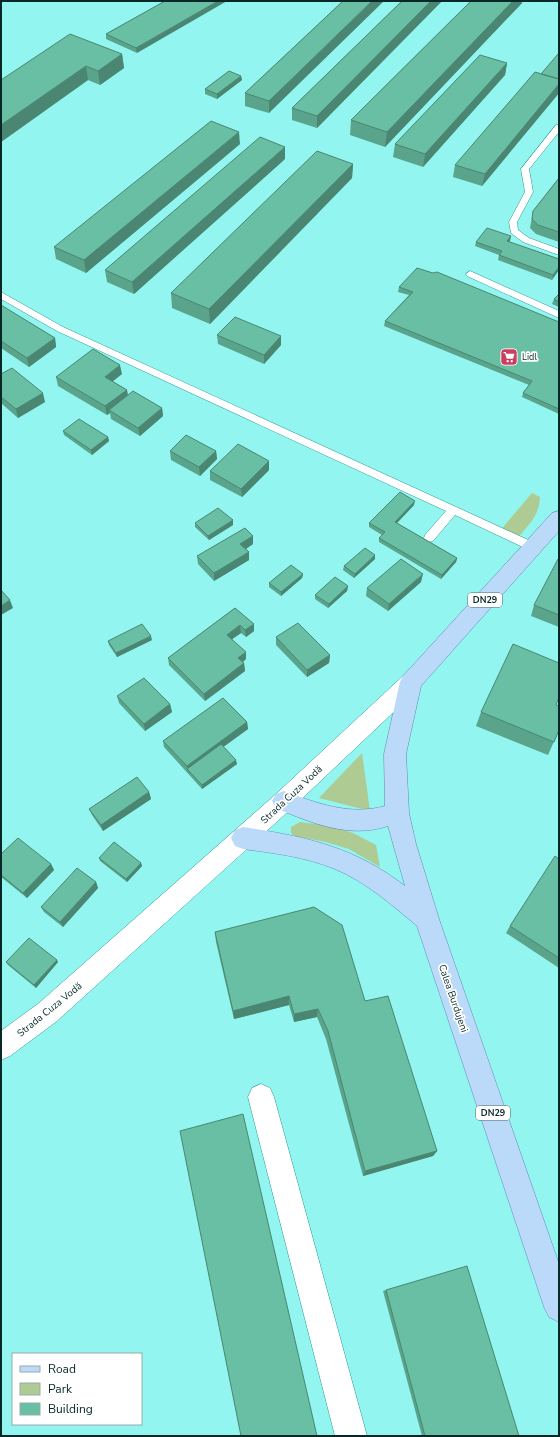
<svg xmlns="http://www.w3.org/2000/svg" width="560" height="1437" font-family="'Nunito Sans',sans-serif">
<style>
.green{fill:#adcb93}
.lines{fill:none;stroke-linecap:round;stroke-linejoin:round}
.service-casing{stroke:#2e9894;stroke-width:1}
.minor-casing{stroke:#2e9894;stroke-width:1}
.primary-casing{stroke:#5f8bad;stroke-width:1}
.service{fill:#fff;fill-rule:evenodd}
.minor{fill:#fff;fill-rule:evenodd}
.primary{fill:#bbd9f9;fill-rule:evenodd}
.wall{fill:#5aa48c}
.shaded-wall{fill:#4a8672}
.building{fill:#69bfa3;stroke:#4a8672}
.labels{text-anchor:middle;stroke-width:3.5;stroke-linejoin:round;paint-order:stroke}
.far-poi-label{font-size:9px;fill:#072827;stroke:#fff;text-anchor:start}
.shield{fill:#fff;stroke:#516868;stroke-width:1}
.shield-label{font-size:9px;font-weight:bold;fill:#072827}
.street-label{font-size:10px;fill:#072827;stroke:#fff}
</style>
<rect width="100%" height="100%" fill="#92f5ef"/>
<path class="green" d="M532 493 540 497C539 517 528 525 516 540L499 532Z
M362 753 370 811 319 798Z
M300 822 331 826 353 833 376 845 380 867 349 849 326 842 294 836 291 833V827Z"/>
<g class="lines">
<defs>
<path id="service" d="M556 125H559V132L529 169 533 192 517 222 518 230 529 238 559 249V255L523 242 511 233 509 222 525 192 521 169Z
M470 271 559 311V318L467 276 466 274Z
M1 292 63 327 537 544 538 547 537 550 533 551 529 550 455 515 433 541 429 542 425 541 424 538 425 535 446 511 57 331 1 299Z"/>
<path id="minor" d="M411 673 419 676 422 682 419 688 292 808 57 1021 10 1056 1 1060V1031L39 1003 276 794 403 676Z
M261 1084 270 1088 274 1097 367 1436H335L248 1097 252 1088Z"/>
<path id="primary" d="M559 511V531L421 686 406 754 409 813 416 844 439 919 559 1264V1322L549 1317 544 1307 417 926C392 905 366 882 335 869 306 857 274 853 243 849L235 846 231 838 235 830 243 827C306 837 353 846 405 886L388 826C350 839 311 823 276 808L272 801 276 794 284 791C316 803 350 816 385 806L384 754 400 682 403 676 552 513Z"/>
</defs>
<use href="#service" class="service-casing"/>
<use href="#minor" class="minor-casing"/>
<use href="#primary" class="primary-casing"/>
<use href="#service" class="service"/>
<use href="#minor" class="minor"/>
<use href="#primary" class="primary"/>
</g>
<path class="wall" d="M165 1 137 53 106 39V34Z
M343 1 269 113 245 106V93Z
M402 1H442L317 128 292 120V108Z
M471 1H522V3L385 147 350 135 351 120Z
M122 54 124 68 100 85 88 80 1 142V80Z
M559 55V93L482 186 453 177 455 165Z
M507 63 505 75 423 167 393 157 395 144Z
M241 76 242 80 217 99 205 94V89Z
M240 144 86 273 56 259 54 247Z
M285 159 134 294 107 282 105 270Z
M353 164 352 178 210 324 172 308 171 293Z
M559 178V242L536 234 530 228 533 211Z
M511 236 509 242 559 259 552 280 498 260 499 255 475 246 476 242Z
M399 287 559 322V414L522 397 523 393 529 385 384 326 385 321 409 295 398 292Z
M559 294V307L552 304 554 299Z
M1 306 55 338 56 347 29 367 1 348Z
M217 335 281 336V345L264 364 218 344Z
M1 374 45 402 18 418 1 403Z
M122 374 112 381 127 390 128 396 162 408 163 416 140 436 111 419 110 413 107 415 58 386 56 377Z
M63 431 108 437 109 441 92 455 64 435Z
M170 451H216L217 459 200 476 171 460Z
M269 461V470L242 497 210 480V471Z
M414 505 397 523 457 558 456 562 441 579 379 542V538L382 535 369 527V523Z
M233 520V525L209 540 195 527V523Z
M253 536V544L246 549 249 552V560L214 581 198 564 197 556Z
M375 559 354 578 343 570 344 566Z
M559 560V627L531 616 534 605Z
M303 574 302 578 281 596 269 587V583Z
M421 582 388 611 366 596 367 588Z
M348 586 347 591 328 608 315 599V595Z
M235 608 254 631 246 637 241 633 232 639 246 659 243 662 244 663 245 671 205 701 169 665 168 658Z
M276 637 330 655 329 663 307 677 276 645Z
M152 640 117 657 109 645 108 641Z
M117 696 170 704 172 712 145 731 119 703Z
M556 705 559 730 548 755 476 726 481 712Z
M247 722 248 729 223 747 237 764 202 789 164 747 163 741Z
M149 792 151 799 103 831 92 815 89 809Z
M1 854 51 864 54 870 27 898 1 877Z
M99 858 141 863 142 866 127 882 100 861Z
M559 859V968L506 933 510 926Z
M96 882 98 888 63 927 44 912 41 907Z
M215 932 365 1001 437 1151 433 1156 363 1176 326 1039 317 1017 294 1022 289 1005 234 1019 216 942Z
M6 962H58L36 988 8 965Z
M386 1290 519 1436H422L383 1291Z"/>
<path class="shaded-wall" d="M218 1H227L137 53 136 48Z
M372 1H384L269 113V101Z
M431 1H442L317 128V116Z
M513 1H522V3L385 147 387 132Z
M122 54 124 68 100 85 98 71Z
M507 63 505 75 423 167 425 154Z
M86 66 88 80 1 142V125Z
M241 76 242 80 217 99V94Z
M559 84V93L482 186 485 174Z
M239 132 240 144 86 273 84 260Z
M285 147V159L134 294 132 282Z
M353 164 352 178 210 324 209 309Z
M511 236 510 241 506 246 507 241Z
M559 267V270L552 280 553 275Z
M281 336V345L264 364V355Z
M55 338 56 347 29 367 27 358Z
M120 365 122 374 107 386 105 377Z
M127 390 128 398 109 410 110 413 107 415 105 406Z
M43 393 45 402 18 418 16 409Z
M162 408 163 416 140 436 138 428Z
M108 437 109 441 92 455 91 450Z
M216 451 217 459 200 476 199 467Z
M269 461V470L242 497 241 489Z
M415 501 414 505 394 526 395 522Z
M233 520V525L209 540 208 536Z
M253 536V544L241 552 240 544Z
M249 552V560L214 581V573Z
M375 555V559L354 578 355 574Z
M457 558 456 562 441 579 442 575Z
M303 574 302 578 281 596V592Z
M423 574 421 582 388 611 389 604Z
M348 586 347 591 328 608 329 604Z
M10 600 13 608 1 615V606Z
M254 624V631L246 637 245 630Z
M240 625 241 633 228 642 227 635Z
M151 636 152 640 117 657 116 653Z
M246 652V659L238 665V658Z
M330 655 329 663 307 677V670Z
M244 663 245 671 205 701 204 694Z
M170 704 172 712 145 731 144 724Z
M247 722 248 729 189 772 187 769 188 773 187 766Z
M236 760 237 764 202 789V785Z
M149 792 151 799 103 831 101 825Z
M141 863 142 866 127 882 126 879Z
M51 864 54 870 27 898 23 893Z
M96 882 98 888 63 927 60 922Z
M57 960 58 962 36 988 34 985Z
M289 996V1005L234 1019 233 1011Z
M318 1009 317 1017 294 1022V1014Z
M437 1151 433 1156 363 1176 365 1171Z"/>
<path class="building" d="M165 1H218L136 48 106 34Z
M343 1H372L269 101 245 93Z
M402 1H431L317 116 292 108Z
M471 1H513L387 132 351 120Z
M70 34 122 54 98 71 86 66 1 125V80Z
M558 54 559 55V79L541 74Z
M480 55 507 63 425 154 395 144Z
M229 71 241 76 217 94 205 89Z
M535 72 559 79V84L485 174 455 165Z
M211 121 239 132 84 260 54 247Z
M260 137 285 147 132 282 105 270Z
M317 151 353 164 209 309 171 293Z
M559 178V232L538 225 532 219 533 211Z
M487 228 511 236 507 241 559 259V267L553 275 499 255 502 251 476 242Z
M417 268 433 273 437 272 559 322V409L523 393 532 381 385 321 413 292 399 287Z
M559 294V302L554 299Z
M1 305 55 338 27 358 1 341Z
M235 317 281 336 264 355 217 335Z
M93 349 120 365 105 377 127 390 105 406 56 377Z
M12 368 43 393 16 409 1 397V374Z
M133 391 162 408 138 428 109 410Z
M79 419 108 437 91 450 63 431Z
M186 435 216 451 199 467 170 451Z
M238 444 269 461 241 489 210 471Z
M400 492 415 501 395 522 457 558 442 575 379 538 385 532 369 523Z
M218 508 233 520 208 536 195 523Z
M245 528 253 536 240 544 249 552 214 573 197 556Z
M365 548 375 555 355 574 344 566Z
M401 559 423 574 389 604 367 588Z
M558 559 559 560V615L534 605Z
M291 565 303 574 281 592 269 583Z
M335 577 348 586 329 604 315 595Z
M1 590 10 600 1 606Z
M235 608 254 624 245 630 240 625 227 635 246 652 238 658 244 663 204 694 168 658Z
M298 623 330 655 307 670 276 637Z
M142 624 151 636 116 653 108 641Z
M513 644 559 663V697L556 705 559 706V730L554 742 481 712Z
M144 678 170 704 144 724 117 696Z
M223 698 247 722 187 766 163 741Z
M221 744 236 760 202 785 187 769Z
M137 777 149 792 101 825 89 809Z
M18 838 51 864 23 893 1 875V854Z
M114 842 141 863 126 879 99 858Z
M555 856 559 859V958L510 926Z
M77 868 96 882 60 922 41 907Z
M314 907 342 925 365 1001 388 996 437 1151 365 1171 328 1031 318 1009 294 1014 289 996 233 1011 215 932Z
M29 938 57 960 34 985 6 962Z
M243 1114 317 1436H241L180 1131Z
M467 1266 519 1436H425L386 1290Z"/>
<defs>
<symbol id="supermarket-square" viewBox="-11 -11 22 22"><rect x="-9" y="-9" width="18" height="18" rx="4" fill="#cd3d60" stroke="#fff"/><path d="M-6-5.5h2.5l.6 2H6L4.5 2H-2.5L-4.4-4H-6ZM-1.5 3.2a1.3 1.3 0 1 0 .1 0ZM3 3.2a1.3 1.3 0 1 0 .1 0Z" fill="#fff"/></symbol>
</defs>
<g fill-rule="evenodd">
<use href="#supermarket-square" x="499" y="347" width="20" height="20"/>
</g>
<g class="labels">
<g class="far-poi-label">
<text x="522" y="360">Lidl</text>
</g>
<g class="shield">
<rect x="468" y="593" width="34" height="14" rx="3"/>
<rect x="476" y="1106" width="34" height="14" rx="3"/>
</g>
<g class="shield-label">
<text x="485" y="603">DN29</text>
<text x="493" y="1116">DN29</text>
</g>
<g class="street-label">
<text transform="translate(291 794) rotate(-43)" y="4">Strada Cuza Vodă</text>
<text transform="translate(454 998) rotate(71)" y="4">Calea Burdujeni</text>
<text transform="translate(49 1009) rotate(-39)" y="4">Strada Cuza Vodă</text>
</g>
</g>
<rect width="560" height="1437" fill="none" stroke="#072827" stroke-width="4"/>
<rect x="12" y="1353" width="130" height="72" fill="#ffffff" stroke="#9ca9a9"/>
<rect x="20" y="1366" width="20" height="6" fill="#bbd9f9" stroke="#9ca9a9"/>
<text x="48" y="1373" font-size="12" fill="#072827">Road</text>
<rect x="20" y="1383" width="20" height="12" fill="#adcb93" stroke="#9ca9a9"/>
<text x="48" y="1393" font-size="12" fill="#072827">Park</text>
<rect x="20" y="1403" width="20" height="12" fill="#69bfa3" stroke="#9ca9a9"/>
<text x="48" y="1413" font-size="12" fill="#072827">Building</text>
</svg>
